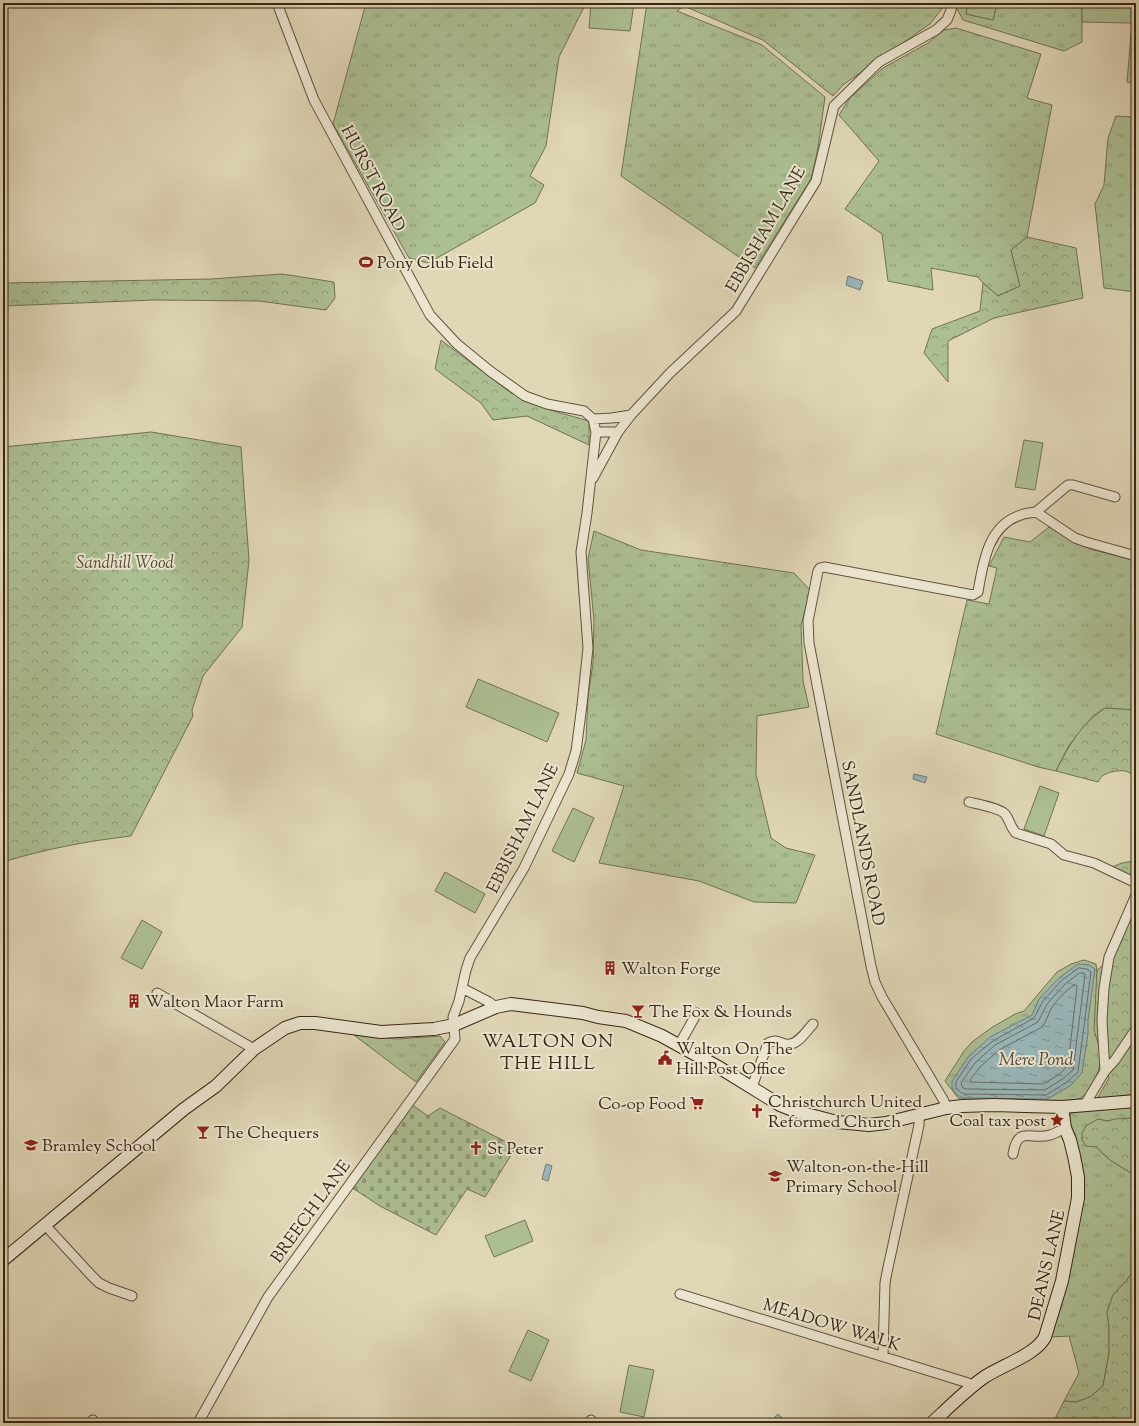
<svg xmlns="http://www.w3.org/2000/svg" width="1139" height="1426" font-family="'Sorts Mill Goudy',serif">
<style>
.grass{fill:url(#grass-tufts);stroke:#727254}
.forest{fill:url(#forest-crowns);stroke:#727254}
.cemetery{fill:url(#cemetery-stones);stroke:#727254}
.pitch{fill:#acbf93;stroke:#727254}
.water{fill:url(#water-ripples);stroke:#727d77}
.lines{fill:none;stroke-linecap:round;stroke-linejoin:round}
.shore{stroke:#686e67;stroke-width:1}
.street-casing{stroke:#62523e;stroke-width:11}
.secondary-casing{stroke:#382615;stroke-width:14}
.street{stroke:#ebe5d0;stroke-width:9}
.secondary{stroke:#ebe5d0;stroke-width:12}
.labels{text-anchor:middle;stroke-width:4;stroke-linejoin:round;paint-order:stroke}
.street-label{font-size:17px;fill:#382615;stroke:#ebe5d0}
.poi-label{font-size:17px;fill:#382615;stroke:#ebe5d0;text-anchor:start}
.park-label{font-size:17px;font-style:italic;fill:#554c34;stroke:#ebe5d0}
.water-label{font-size:18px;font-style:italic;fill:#504a3e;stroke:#ebe5d0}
.quarter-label{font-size:19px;letter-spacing:1px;fill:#382615;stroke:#ebe5d0}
</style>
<defs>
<pattern id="grass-tufts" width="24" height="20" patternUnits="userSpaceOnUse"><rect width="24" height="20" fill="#acbf93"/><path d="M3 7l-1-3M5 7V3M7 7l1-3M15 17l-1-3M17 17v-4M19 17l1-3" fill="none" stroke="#8d9b77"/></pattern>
<pattern id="forest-crowns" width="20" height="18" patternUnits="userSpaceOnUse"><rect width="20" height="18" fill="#acbf93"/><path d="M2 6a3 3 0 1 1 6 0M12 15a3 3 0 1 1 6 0" fill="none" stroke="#8d9b77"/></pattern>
<pattern id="cemetery-stones" width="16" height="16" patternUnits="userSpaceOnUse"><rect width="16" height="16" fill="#acbf93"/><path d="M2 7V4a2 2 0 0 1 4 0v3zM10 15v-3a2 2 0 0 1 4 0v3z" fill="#8d9b77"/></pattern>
<pattern id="water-ripples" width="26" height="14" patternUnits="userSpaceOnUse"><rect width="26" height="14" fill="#99b7b9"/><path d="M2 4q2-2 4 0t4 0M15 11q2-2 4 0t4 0" fill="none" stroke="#7e9595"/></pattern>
</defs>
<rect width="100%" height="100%" fill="#e0d7b7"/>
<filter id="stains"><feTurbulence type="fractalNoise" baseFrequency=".005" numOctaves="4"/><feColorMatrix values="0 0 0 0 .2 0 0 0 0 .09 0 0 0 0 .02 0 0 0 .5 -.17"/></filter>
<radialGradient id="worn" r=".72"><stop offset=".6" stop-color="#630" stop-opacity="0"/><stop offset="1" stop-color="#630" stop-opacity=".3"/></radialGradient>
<path class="grass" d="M366 3H586L559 57 546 146 530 176 544 185 535 203 428 263 409 258 333 124Z
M647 3H943V7L930 24 843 85 833 96 763 40 684 6 677 11 762 45 825 97 818 148 811 179 755 268 621 176Z
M956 3H968L966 14 993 20 997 3H1082V42L1064 51 963 20 956 7Z
M1136 12V85L1127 82 1132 23Z
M956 28 1041 54 1027 98 1052 105 1027 237 1011 250 1020 286 998 296 983 283 978 277 931 268 933 290 888 281 882 234 845 209 879 161 839 115 850 98 883 68 928 43 944 30Z
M1136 105V292L1104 288 1095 204 1104 185 1108 138 1116 116 1134 117Z
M1049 527 1074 542 1090 549 1136 561V709L1135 710 1105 708 1093 716 1069 745 1056 771 1038 767 936 734 967 600 989 604 997 568 989 566 1004 537 1030 542Z
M594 531 641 550 794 573 810 590 801 626 803 681 809 707 757 716 756 774 771 838 786 848 815 855 796 903 754 902 699 881 599 863 624 786 577 773 586 740 588 697 593 663 594 621 588 558Z
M1084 960 1096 964C1099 985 1098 1008 1099 1029 1099 1043 1102 1059 1098 1072 1095 1084 1085 1099 1073 1101L959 1099 945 1081 964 1051 972 1042 991 1028 1015 1014 1024 1011 1057 972 1071 964Z
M354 1035 397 1039 440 1036 445 1042 416 1082Z
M1136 1105V1121C1123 1116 1119 1121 1107 1121 1104 1121 1101 1120 1098 1119L1096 1147 1110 1160 1136 1176V1267L1127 1280 1113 1295 1107 1312 1109 1327V1353L1103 1386 1090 1397 1076 1402 1064 1401 1079 1373 1069 1336 1051 1337 1061 1307 1066 1287 1083 1202 1082 1175 1075 1134 1068 1122 1069 1116 1072 1113 1077 1111Z"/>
<path class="forest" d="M1027 237 1076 248 1083 298 994 318 948 341V382L924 353 932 329 980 311 983 283 998 296 1020 286 1011 250Z
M282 274 334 282 335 298 326 310 259 301 154 300 3 306V283L211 279Z
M441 340 511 393 550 410 589 421V445L527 416 493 420 481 403 435 369Z
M151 432 241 447 249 560 242 627 203 676 192 710 193 716 131 836C88 841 45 849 3 862V447Z
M1105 708 1135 710 1136 709V797L1131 789C1131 786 1134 780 1133 777 1130 767 1110 771 1104 775 1101 776 1100 779 1098 782L1056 771C1069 745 1081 724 1105 708Z
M1136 857V879L1112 867 1122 863 1134 861Z
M1136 903V1094L1097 1099 1109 1078 1094 1030 1097 970 1112 958Z
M1129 1118 1136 1121V1176L1110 1160 1096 1147 1086 1146 1082 1140V1133L1087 1125 1098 1119 1108 1121 1115 1119Z
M1136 1267V1417L1131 1418 1123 1423H1053L1064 1401 1076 1402 1090 1397 1103 1386 1109 1353V1327L1107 1312 1113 1295 1127 1280Z"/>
<path class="cemetery" d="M411 1104 428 1116 440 1108 516 1147 485 1197 467 1189 436 1235 380 1206 351 1187Z"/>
<path class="pitch" d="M591 3H634L630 31 589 28Z
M968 3H997L993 20 966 14Z
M1082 3H1136V12L1132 23 1082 22Z
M1024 440 1043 443 1035 490 1015 487Z
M478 679 559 713 547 742 466 707Z
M1040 786 1059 793 1044 836 1024 829Z
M573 808 594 818 574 862 552 851Z
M445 872 485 894 475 913 435 891Z
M142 920 162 932 142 969 121 958Z
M525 1220 533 1241 494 1257 485 1236Z
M528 1330 549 1340 531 1381 509 1371Z
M629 1365 654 1370 644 1417 620 1412Z"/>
<path class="water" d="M848 276 863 281 860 290 846 285Z
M914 774 927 777 925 783 913 779Z
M1078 964 1089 965 1095 969 1088 1020V1034L1082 1073 1070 1086 1047 1099 963 1098 957 1095 952 1089V1081L968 1057 990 1037 1032 1015 1039 999 1059 978Z
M546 1164 552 1166 548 1181 542 1179Z
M778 1414 785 1421 783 1423H769Z"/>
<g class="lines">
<path class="shore" d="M1079 968 1087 969 1091 972 1078 1072 1067 1082 1046 1095 964 1094 960 1092 956 1088V1082L971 1059 993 1041 1034 1018 1043 1001 1061 981Z
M1080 973H1084L1085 975 1073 1070 1064 1078 1045 1090 966 1089 963 1088 961 1083 975 1063 995 1045 1038 1022 1047 1004 1065 984Z
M1074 985H1076L1077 987 1068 1065 1060 1074 1043 1084 971 1082 970 1080 980 1067 999 1050 1042 1027C1046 1022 1048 1015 1051 1009 1056 1000 1066 991 1074 985Z"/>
<defs>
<path id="street" d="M277 3 314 100 430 315 457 344 490 371 525 396 547 404 584 411 593 419
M593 419 612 418 631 415
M596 432H618
M593 478 618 432 631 415 670 373 736 311 816 181 834 106 879 62 936 30 947 20 951 10 952 3
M1036 512 1068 485H1073L1115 497
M969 802C978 804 1000 808 1005 814 1010 820 1010 827 1016 833L1051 844 1064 855 1094 863 1134 882 1136 885
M462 988 489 1002 496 1007
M157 993 254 1049
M679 1045 697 1013
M1105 1071 1115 1060 1136 1029
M752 1087 768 1043C777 1039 778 1042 786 1044 797 1047 807 1030 813 1024
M1084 1106 1105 1071 1102 1021 1104 988 1109 957 1136 895
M946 1108 944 1101 882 997 875 982 871 966 809 643 808 621 818 571 820 568 824 567 973 595 978 592C983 563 988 525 1021 515 1025 513 1031 513 1036 512L1075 538 1086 542 1136 556
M1013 1154C1018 1124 1032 1141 1050 1135 1055 1134 1060 1130 1065 1128
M45 1225 91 1275 99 1283 109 1288 132 1296
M680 1294 965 1382 973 1385
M883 1356 885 1283 887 1272 919 1125V1114
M91 1423 93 1420
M198 1423 268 1297 455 1039 453 1017 459 1001 466 970 470 958 524 868 569 774 576 751 582 705 588 648 581 552 587 513 596 432 593 419
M590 1423 591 1420"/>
<path id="secondary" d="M3 1260 184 1109 216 1086 254 1049 285 1028 300 1023H315L381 1032 434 1029 454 1025 496 1007 511 1004 583 1013 598 1017 626 1021 662 1036 720 1068 780 1105 795 1111 837 1122 869 1125 886 1123 946 1108 962 1106 994 1105 1062 1107 1136 1101
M932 1423C949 1407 965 1391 983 1378 1000 1366 1036 1355 1045 1337L1062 1281 1078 1198V1177L1074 1156 1070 1140 1065 1128 1062 1107"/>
</defs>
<use href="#street" class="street-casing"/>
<use href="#secondary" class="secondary-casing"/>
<use href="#street" class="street"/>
<use href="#secondary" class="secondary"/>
</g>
<defs>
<symbol id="stadium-bare" viewBox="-9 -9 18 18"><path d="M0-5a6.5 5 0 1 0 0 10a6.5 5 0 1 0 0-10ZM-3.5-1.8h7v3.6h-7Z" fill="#8f2418" stroke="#ebe5d0" stroke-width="2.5" paint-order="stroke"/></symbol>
<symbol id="building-bare" viewBox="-9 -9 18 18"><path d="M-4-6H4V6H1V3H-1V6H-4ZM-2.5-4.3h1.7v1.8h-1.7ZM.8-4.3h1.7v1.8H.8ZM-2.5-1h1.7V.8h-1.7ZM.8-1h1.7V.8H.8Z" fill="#8f2418" stroke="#ebe5d0" stroke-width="2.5" paint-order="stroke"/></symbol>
<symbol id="bar-bare" viewBox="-9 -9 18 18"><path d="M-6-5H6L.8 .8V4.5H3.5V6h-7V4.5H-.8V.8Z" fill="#8f2418" stroke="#ebe5d0" stroke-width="2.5" paint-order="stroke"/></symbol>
<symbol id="civic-bare" viewBox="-9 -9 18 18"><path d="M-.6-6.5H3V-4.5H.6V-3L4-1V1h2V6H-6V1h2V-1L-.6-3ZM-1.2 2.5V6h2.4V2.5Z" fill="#8f2418" stroke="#ebe5d0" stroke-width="2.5" paint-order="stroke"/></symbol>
<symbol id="supermarket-bare" viewBox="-9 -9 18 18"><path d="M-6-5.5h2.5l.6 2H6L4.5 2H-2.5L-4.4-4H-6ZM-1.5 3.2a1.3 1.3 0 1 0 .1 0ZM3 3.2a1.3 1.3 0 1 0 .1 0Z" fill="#8f2418" stroke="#ebe5d0" stroke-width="2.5" paint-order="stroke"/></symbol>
<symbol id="church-bare" viewBox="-9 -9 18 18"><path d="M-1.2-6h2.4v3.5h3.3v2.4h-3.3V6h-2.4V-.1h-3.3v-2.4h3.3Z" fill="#8f2418" stroke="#ebe5d0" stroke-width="2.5" paint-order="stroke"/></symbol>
<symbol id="sight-bare" viewBox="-9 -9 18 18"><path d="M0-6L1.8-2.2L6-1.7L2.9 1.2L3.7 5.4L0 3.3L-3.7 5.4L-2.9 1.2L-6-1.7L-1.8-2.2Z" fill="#8f2418" stroke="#ebe5d0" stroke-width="2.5" paint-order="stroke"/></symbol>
<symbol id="school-bare" viewBox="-9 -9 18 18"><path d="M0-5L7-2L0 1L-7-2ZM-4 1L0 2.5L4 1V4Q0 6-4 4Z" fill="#8f2418" stroke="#ebe5d0" stroke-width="2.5" paint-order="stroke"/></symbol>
</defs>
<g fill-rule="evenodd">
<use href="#stadium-bare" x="356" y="252" width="20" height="20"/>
<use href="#building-bare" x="600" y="958" width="20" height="20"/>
<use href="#building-bare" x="124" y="991" width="20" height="20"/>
<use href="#bar-bare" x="628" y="1001" width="20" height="20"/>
<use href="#civic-bare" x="655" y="1048" width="20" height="20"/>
<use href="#supermarket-bare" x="687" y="1093" width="20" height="20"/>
<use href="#church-bare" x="747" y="1101" width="20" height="20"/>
<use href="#sight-bare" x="1047" y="1110" width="20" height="20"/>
<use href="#bar-bare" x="193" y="1122" width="20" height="20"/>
<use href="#school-bare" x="21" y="1135" width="20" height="20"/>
<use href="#church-bare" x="466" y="1138" width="20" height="20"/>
<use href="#school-bare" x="765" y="1166" width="20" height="20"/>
</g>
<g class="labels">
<g class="street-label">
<text transform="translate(374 178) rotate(62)" y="6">HURST ROAD</text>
<text transform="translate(765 229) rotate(-60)" y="6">EBBISHAM LANE</text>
<text transform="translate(522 828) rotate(-64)" y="6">EBBISHAM LANE</text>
<text transform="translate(864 843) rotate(79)" y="6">SANDLANDS ROAD</text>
<text transform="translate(310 1211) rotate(-54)" y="6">BREECH LANE</text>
<text transform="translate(1046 1265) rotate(-77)" y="6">DEANS LANE</text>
<text transform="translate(832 1324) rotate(17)" y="6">MEADOW WALK</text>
</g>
<g class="poi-label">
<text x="377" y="268">Pony Club Field</text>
<text x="621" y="974">Walton Forge</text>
<text x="145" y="1007">Walton Maor Farm</text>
<text x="649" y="1017">The Fox &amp; Hounds</text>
<text x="676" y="1054">Walton On The<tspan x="676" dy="20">Hill Post Office</tspan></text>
<text x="768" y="1107">Christchurch United<tspan x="768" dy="20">Reformed Church</tspan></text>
<text x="686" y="1109" text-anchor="end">Co-op Food</text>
<text x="1046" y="1126" text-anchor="end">Coal tax post</text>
<text x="214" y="1138">The Chequers</text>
<text x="42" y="1151">Bramley School</text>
<text x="487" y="1154">St Peter</text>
<text x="786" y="1172">Walton-on-the-Hill<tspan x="786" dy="20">Primary School</tspan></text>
</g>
<g class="park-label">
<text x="125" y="568">Sandhill Wood</text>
</g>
<g class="water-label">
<text x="1036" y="1065">Mere Pond</text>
</g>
<g class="quarter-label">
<text x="548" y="1047">WALTON ON<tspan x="548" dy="22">THE HILL</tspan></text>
</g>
</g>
<rect width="1139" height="1426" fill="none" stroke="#e0d7b7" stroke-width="16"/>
<rect x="4" y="4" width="1131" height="1418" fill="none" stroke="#382615" stroke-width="2"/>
<rect x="8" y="8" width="1123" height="1410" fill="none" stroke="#382615"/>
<rect width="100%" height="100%" filter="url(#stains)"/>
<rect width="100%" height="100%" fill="url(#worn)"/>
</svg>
